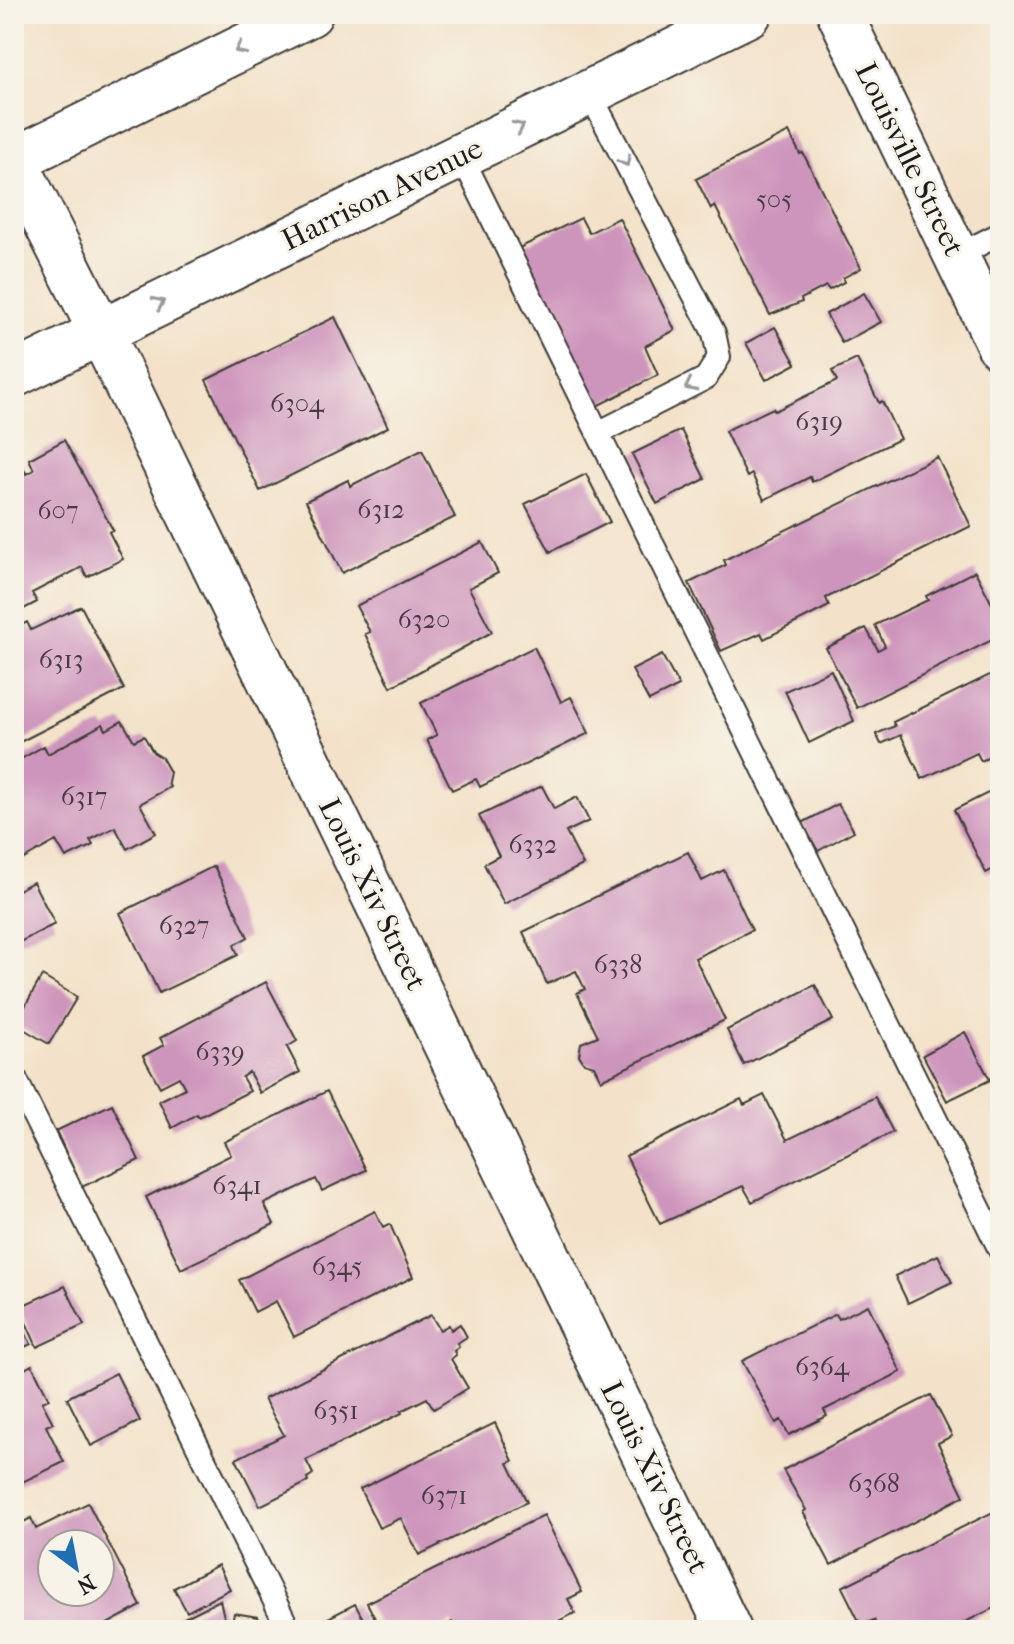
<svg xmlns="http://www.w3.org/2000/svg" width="1014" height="1644" font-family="'IM FELL French Canon',serif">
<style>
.building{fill:#ce95bc;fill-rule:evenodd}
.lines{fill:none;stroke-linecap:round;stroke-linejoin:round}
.lane-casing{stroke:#3c3a36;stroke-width:26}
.street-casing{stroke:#3c3a36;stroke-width:48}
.secondary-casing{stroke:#3c3a36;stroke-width:48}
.lane{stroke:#fff;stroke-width:22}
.street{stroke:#fff;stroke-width:44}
.secondary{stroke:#fff;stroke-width:44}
.oneway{stroke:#999}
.labels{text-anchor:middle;stroke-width:6;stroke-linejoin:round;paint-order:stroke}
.number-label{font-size:26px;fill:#483a44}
.street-label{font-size:30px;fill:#1c1c1c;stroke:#f7f3e8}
</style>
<rect width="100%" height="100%" fill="#f7f3e8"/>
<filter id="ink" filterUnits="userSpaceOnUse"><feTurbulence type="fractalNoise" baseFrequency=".0125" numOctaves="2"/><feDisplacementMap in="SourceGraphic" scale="16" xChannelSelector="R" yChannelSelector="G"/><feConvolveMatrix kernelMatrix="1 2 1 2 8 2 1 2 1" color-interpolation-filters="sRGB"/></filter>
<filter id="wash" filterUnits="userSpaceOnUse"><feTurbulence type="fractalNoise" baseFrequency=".006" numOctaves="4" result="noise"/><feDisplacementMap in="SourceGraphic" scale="32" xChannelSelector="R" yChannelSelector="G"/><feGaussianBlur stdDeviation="1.8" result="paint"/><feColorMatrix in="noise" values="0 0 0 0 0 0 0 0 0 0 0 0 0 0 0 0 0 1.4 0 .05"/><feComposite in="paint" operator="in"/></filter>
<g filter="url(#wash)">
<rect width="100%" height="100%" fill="#f3e2c9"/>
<g id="blocks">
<path class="building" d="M789 132 800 154 803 153 861 268 843 278 844 282 829 290 826 286 801 299 802 302 770 315 715 206 711 209 696 179Z
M581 218 589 233 619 218 675 330 645 346 658 375 595 407 517 249Z
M864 293 881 322 842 343 826 314Z
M335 317 388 427 260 491 206 380Z
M775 327 796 364 766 380 746 343Z
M857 359 879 403 882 401 900 439 812 482 810 477 764 500 752 474 747 477 725 431 773 408 775 411 837 381 832 371Z
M681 430 705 479 657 504 632 454Z
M64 440 113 530 109 532 123 559 87 577 82 567 32 593 37 602 14 614V474L24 469 26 474 34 470 29 459Z
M422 450 455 517 342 573 306 501 348 480 350 486Z
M937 457 971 526 826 598 829 606 764 639 761 633 721 651 689 583 726 565 724 560Z
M586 474 610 522 550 552 525 504Z
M482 542 498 573 469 588 492 632 391 687 365 634 370 632 356 606Z
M975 571 992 604 1000 600V636L857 708 826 648 866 628 878 650 885 646 875 625 928 600 926 596Z
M81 606 124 689 14 745V629L27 622 31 630Z
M534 647 561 702 571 697 589 733 480 787 476 779 452 790 427 740 437 735 421 703Z
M662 655 679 686 649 701 632 670Z
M831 670 854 721 809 743 785 691Z
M1000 670V752L981 761 977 753 922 779 901 735 881 744 876 734 895 726 893 722Z
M122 721 134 741 144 736 153 752 162 758 170 772 168 782 170 787 140 804 156 833 127 849 115 827 90 840 93 845 66 858 56 841 22 860 14 845V763L44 746 48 754 103 724 106 730Z
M542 786 554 809 577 797 589 821 566 832 583 865 504 904 484 864 499 856 479 816Z
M1000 787V866L986 873 954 810Z
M838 804 854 831 818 851 802 823Z
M688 852 702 881 724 870 752 930 695 958 725 1020 601 1080 594 1066 584 1063 579 1055 581 1043 598 1036 577 993 585 989 576 971 547 984 523 932Z
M214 866 248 937 234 945 238 955 159 993 120 913Z
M33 882 55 924 14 945V892Z
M42 976 77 997 49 1044 15 1024Z
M266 982 297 1041 287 1047 300 1072 260 1093 249 1072 242 1077 250 1091 199 1117 197 1114 172 1128 159 1101 185 1088 179 1077 160 1087 143 1056 164 1045 160 1038Z
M815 985 833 1020 744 1065 727 1030Z
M965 1032 990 1080 947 1101 923 1055Z
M327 1091 366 1170 322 1191 316 1179 264 1204 274 1224 181 1269 146 1197 231 1155 224 1142Z
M764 1095 787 1140 875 1097 893 1132 752 1202 743 1186 660 1224 626 1156 741 1099 744 1105Z
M112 1104 139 1160 82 1187 56 1131Z
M375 1211 383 1227 390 1224 413 1277 294 1337 276 1301 255 1312 239 1280Z
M938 1255 952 1282 908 1303 895 1276Z
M65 1286 84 1325 37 1347 19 1307Z
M868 1305 901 1372 824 1410 827 1416 789 1435 781 1420 776 1423 742 1361 836 1314 839 1319Z
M14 1311 31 1344 14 1352Z
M431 1315 440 1330 449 1325 451 1330 460 1324 467 1337 457 1343 459 1347 454 1351 456 1355 451 1359 468 1388 434 1409 427 1398 401 1411 402 1413 306 1460 313 1474 307 1478 308 1482 260 1506 236 1459 284 1435 264 1399Z
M32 1365 49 1399 42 1402 53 1423 46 1426 64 1462 14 1486V1375Z
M116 1373 140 1421 91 1446 67 1398Z
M931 1395 952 1436 938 1443 964 1496 831 1565 803 1512 806 1510 783 1470Z
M495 1423 513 1461 508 1463 527 1502 419 1555 401 1518 379 1528 360 1489Z
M88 1503 141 1606 96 1630H14V1527L31 1518 36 1529ZM52 1544H100V1592H52Z
M999 1509 1000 1605 949 1630H879L874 1620 861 1625 842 1587Z
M544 1515 582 1592 568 1599 575 1613 540 1630H456L452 1622 437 1630H381L367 1603Z
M218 1565 230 1589 187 1612 174 1588Z
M220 1600 227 1630H178L174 1623Z
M355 1604 369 1630H305Z
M234 1613 258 1617 264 1630H231Z"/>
</g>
</g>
<g filter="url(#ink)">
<use href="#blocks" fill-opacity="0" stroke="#3c3a36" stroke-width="2"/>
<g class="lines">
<defs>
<path id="lane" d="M589 92 714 333 719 357 706 378 598 433
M461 155 1000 1250
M956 256 1000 234
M14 1076 289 1630"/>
<path id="street" d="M840 14 1000 347
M14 159 101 332 729 1630"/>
<path id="secondary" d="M14 160 310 14
M14 375 749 14"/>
</defs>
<use href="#lane" class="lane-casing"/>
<use href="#street" class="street-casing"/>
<use href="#secondary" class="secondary-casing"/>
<use href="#lane" class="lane"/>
<use href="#street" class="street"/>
<use href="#secondary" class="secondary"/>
</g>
<defs><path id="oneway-chevron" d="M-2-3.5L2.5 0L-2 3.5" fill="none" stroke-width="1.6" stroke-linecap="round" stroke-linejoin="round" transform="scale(2)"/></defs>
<g class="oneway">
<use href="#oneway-chevron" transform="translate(240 49) rotate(154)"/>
<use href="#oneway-chevron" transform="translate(519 127) rotate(-26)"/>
<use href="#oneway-chevron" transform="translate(625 161) rotate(63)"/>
<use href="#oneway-chevron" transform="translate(159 303) rotate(-26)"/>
<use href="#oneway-chevron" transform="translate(690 386) rotate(153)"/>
</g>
</g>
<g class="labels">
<g class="number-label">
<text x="774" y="208">505</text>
<text x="297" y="412">6304</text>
<text x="819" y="430">6319</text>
<text x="381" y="518">6312</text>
<text x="58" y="519">607</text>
<text x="424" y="628">6320</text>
<text x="61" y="668">6313</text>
<text x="84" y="805">6317</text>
<text x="533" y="853">6332</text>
<text x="184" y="934">6327</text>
<text x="618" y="973">6338</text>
<text x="220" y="1060">6339</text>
<text x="237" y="1194">6341</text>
<text x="337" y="1275">6345</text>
<text x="822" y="1375">6364</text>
<text x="336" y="1419">6351</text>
<text x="874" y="1492">6368</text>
<text x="444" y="1504">6371</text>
</g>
<g class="street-label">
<text transform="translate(910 159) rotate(64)" y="10">Louisville Street</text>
<text transform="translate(382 194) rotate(-26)" y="10">Harrison Avenue</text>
<text transform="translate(373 894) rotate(64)" y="10">Louis Xiv Street</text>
<text transform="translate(655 1477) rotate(64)" y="10">Louis Xiv Street</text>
</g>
</g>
<rect width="1014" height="1644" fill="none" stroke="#f7f3e8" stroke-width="48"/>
<g transform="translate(76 1568) rotate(148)"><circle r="38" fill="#f7f3e8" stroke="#9f9d96" stroke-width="2"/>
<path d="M0-6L14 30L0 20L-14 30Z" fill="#1f6fb2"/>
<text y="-12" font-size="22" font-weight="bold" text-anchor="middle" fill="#1c1c1c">N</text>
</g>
</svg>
